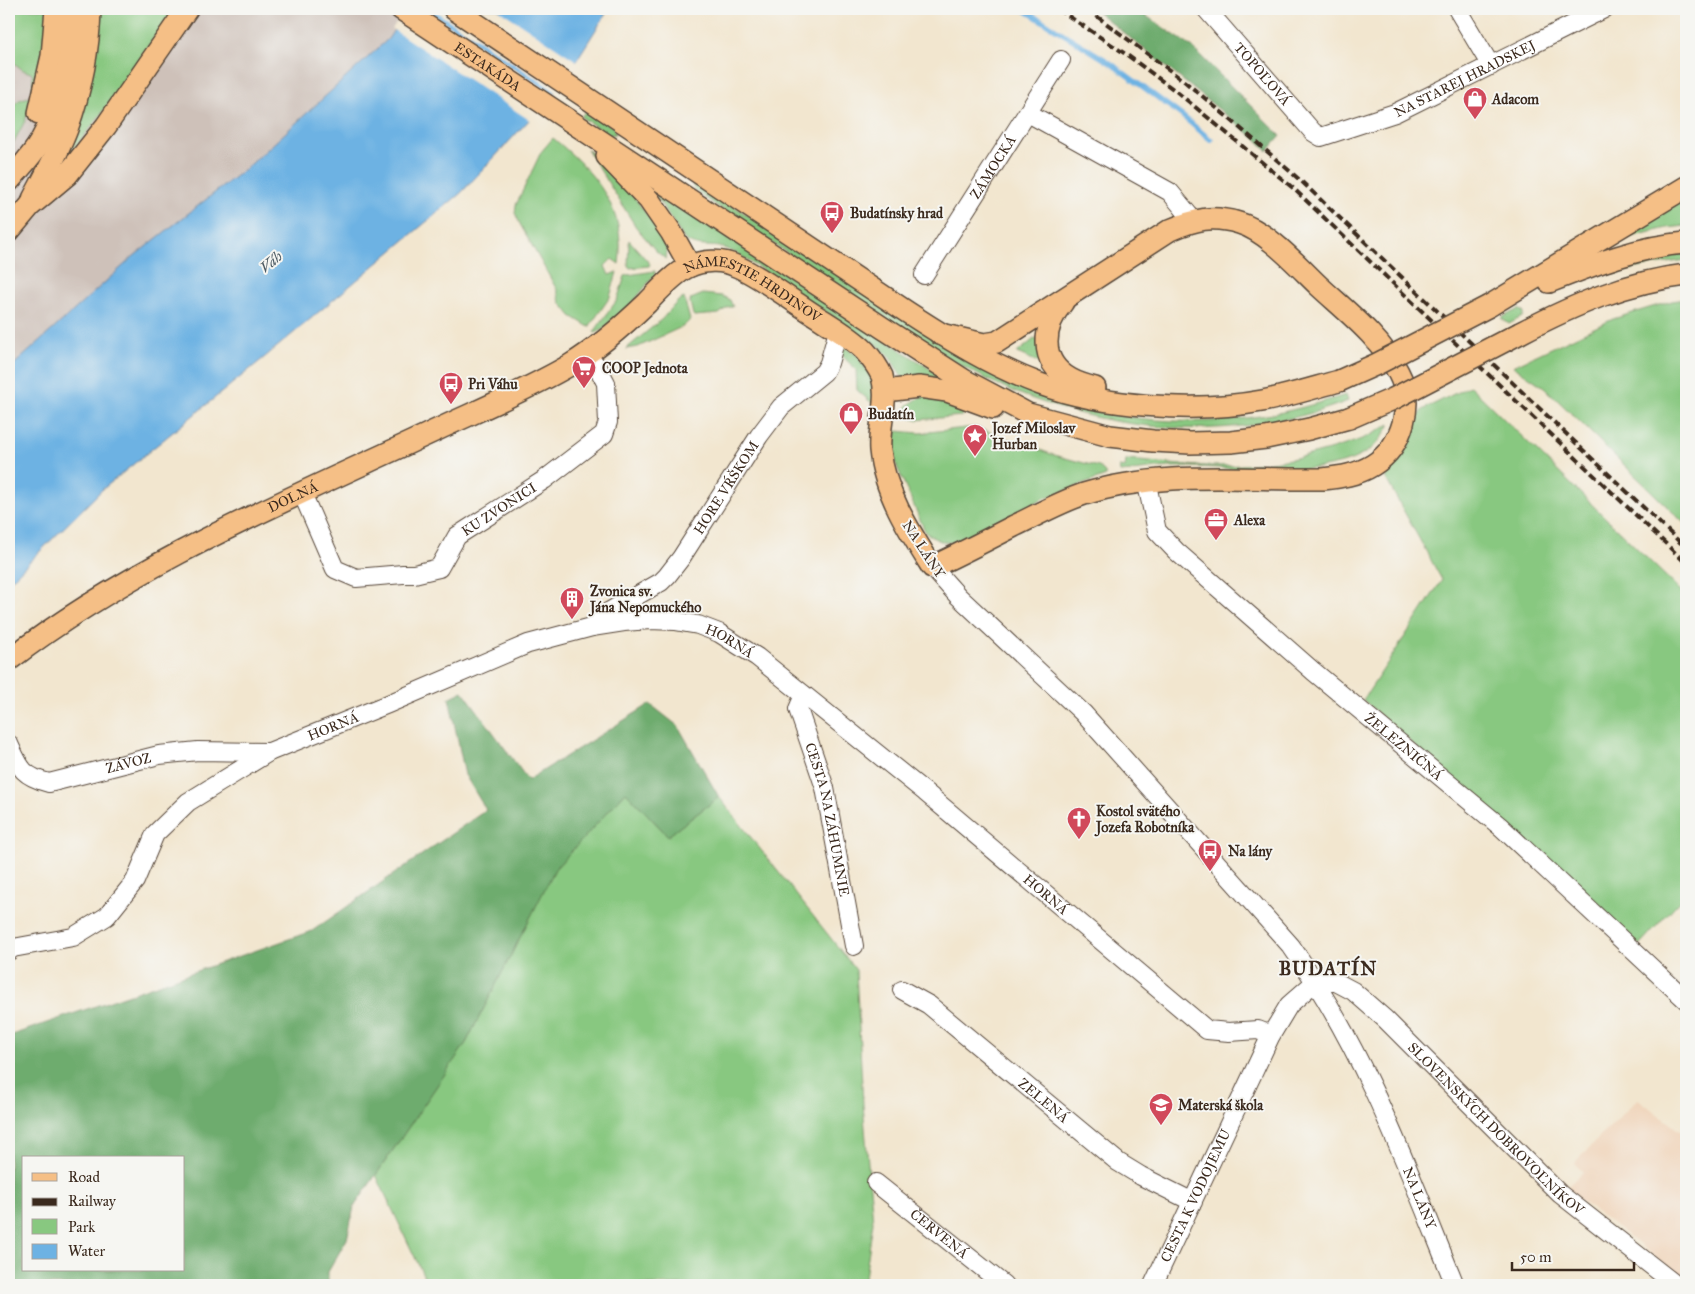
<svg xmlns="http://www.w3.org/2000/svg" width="1695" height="1294" font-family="'IM FELL Great Primer',serif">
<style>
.built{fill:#f0d5bc}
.industrial{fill:#cec1b9}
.green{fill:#88c880;stroke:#62794f}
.forest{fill:#6eac6e;stroke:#546b46;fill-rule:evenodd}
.water{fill:#6db2e3;stroke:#546e80}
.pier{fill:#f2e6cf}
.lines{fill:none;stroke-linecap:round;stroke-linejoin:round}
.stream{stroke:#6db2e3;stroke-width:5}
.minor-casing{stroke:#564639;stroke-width:20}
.major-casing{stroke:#564639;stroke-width:24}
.minor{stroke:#fff;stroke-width:18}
.major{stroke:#f5bf86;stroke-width:21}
.rail{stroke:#3b2a1e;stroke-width:4;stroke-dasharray:8 4;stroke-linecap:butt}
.major-bridge-casing{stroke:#564639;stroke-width:24;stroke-linecap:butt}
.major-bridge{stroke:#f5bf86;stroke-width:21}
.labels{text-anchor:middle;stroke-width:4;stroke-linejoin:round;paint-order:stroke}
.street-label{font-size:14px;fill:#3b2a1e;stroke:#f6f6f2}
.poi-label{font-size:14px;font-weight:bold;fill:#3b2a1e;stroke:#f6f6f2;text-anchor:start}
.water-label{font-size:15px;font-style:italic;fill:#4c5a63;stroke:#f6f6f2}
.district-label{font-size:19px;font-weight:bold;letter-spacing:1px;fill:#3b2a1e;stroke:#f6f6f2}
</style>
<rect width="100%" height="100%" fill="#f6f6f2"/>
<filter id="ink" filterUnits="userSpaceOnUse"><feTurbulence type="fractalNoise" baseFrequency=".02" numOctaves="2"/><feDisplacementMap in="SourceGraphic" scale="10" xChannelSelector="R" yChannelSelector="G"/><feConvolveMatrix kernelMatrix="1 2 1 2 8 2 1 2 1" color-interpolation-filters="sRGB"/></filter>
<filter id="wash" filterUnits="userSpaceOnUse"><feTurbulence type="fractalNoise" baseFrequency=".0096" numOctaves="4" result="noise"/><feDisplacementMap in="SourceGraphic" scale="20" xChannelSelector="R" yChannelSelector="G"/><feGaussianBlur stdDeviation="1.12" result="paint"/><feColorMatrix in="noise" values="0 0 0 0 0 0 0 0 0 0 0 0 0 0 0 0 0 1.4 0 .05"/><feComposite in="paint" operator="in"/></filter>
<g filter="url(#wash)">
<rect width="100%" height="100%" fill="#f2e6cf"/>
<path class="built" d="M1638 1099 1686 1136V1279L1565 1189 1583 1172 1574 1163Z"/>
<path class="industrial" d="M9 9H408L388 39 250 165 134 256 9 369Z"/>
<path class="green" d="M9 9H49L42 71 25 121 9 151C9 129 1 99 32 97L33 74 23 70 9 59Z
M98 9H175L102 113 60 166Z
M587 109 613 127 616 134 609 135 581 117Z
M553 138C594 172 627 208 619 264L612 259 605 266 609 275 617 272 610 297 589 327 571 316 560 302 557 290 520 224 515 213 516 205 541 152Z
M587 149 620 178 668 243 666 259 656 251 636 227Z
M694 184H699L1011 383C1025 388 1039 395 1054 400 1119 421 1193 427 1261 416 1289 412 1318 403 1346 395L1348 401C1239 443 1115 435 1008 389 957 367 911 335 865 304 808 267 751 229 695 191L692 185Z
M654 188 950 382 905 378 901 376 890 357 881 348 741 256C734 252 727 248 719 247 706 245 695 248 684 239L652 190Z
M1686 195V226L1667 228 1609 242Z
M629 240 650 264 649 266 630 268 628 266Z
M1686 253V260L1636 268 1615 274 1609 273 1612 269 1668 255Z
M655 271V274C642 291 616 327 595 333L594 332 617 300 625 276 628 275Z
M703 294 722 296 730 300 733 307H728L719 314 694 316 693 315 690 302 691 299Z
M684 298 690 320 684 326 638 347 626 349 662 319 678 301Z
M1686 299V525L1544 387 1513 366 1613 319 1672 301Z
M1519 309 1524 313 1522 317 1509 324 1501 318Z
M1034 339 1038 340 1042 362H1038L1017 353Z
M840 344 858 356 873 380 875 403 873 404 857 390 856 370 838 351Z
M1470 386 1686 596V894L1639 945 1363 700 1442 580 1385 477 1422 410Z
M922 396 947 398 946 403 964 411 962 416 916 420 901 415 908 405Z
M1390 424C1383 437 1375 448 1362 455 1315 481 1224 465 1170 467 1153 468 1137 471 1120 472L1119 467 1125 468 1126 460C1145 461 1164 464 1183 465 1242 469 1304 461 1359 440 1370 436 1380 430 1390 424Z
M975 427 1054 455 1099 467 1104 471 1106 476 1042 499 962 542C947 544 936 542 925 531L897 467 894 454 896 431 920 433Z
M626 792 668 836 719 797 856 970 863 1104 873 1222 864 1285H428L376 1175 466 1043 555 869Z"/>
<path class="forest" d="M1094 9H1136L1192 47 1281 136 1268 151 1257 140Z
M463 691 528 780 650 704 678 726 719 797 668 836 626 792 555 869 466 1043 354 1207 347 1239 328 1272V1285H9V1036L312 931 486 810 465 775 449 698ZM24 1158H184V1270H24Z"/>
<path class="water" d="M408 9H609L559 88 461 193 265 357 103 489 9 582V369L134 256 250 165 388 39Z"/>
<path class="pier" d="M405 9H424L555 96 531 121 392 29Z
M432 9H498L578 62 558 93Z"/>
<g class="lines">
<path class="stream" d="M1023 9 1109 62 1181 115 1211 140"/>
</g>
</g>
<g filter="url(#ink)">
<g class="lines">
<defs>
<g id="minor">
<path id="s1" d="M1206 9 1313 132 1321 137 1395 113 1604 9"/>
<path d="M1457 9 1491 66"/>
<path d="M1028 113 1170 192 1193 220"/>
<path id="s2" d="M924 275 1061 60"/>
<path id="s3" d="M1146 480 1157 531 1176 551 1313 671 1501 827 1686 1000"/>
<path id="s4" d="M302 493 335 569 356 578 403 574H414L439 568 457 536 544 480 604 434 608 422 606 383 597 366 586 354"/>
<path id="s5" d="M932 567 958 596 1083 713 1291 946C1364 1049 1408 1169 1455 1285"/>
<path id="s6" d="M592 627 603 615 661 582 667 576 681 558 759 436 781 407 824 372 829 363 838 331"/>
<path id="s7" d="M804 695 798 709 825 788 854 946"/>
<path id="s8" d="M9 744C20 768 22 776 49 783L159 755 198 751 269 752"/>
<path id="s9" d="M9 951 13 948 73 937 107 916 135 881 155 834 188 802 269 752 388 704 528 644 592 627 624 622 650 620 675 621 698 625 719 633 757 657 925 792 1207 1030 1229 1032 1258 1030 1271 1035"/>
<path id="s10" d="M902 990 929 1005 1118 1162 1141 1176 1193 1202"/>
<path id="s11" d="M876 1183 1004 1285"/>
<path id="s12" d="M1153 1285 1271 1035 1289 1005 1315 982H1336L1353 991 1385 1019 1560 1194 1676 1285"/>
</g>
<g id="major">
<path id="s13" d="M401 9 883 328 964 380 1028 414 1110 436 1153 441 1190 443 1231 442 1266 438 1309 429 1349 418"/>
<path d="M454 9 907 312C950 340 992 366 1040 384 1102 407 1197 413 1262 401 1288 396 1313 388 1339 381"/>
<path d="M39 113 52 56 56 9"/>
<path d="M607 156 649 200 671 232 690 266"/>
<path d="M9 181C19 169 32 156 40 142 63 102 73 54 75 9"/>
<path d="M33 199C45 176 58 153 67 129 81 90 89 50 90 9"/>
<path d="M9 231 30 206 67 175 106 126 187 9"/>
<path d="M1549 282C1592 265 1640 246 1686 243"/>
<path d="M1063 302C1043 326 1038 361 1070 379 1077 383 1087 386 1095 388"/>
<path d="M1489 306 1686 187"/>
<path d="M1520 333C1574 305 1626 282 1686 275"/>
<path d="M885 391 919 387 947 391 993 408"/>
<path id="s14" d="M9 660C134 564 283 502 426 435 474 412 524 392 570 365 598 348 623 326 647 303 659 291 672 275 688 267 703 260 722 259 736 266 760 276 782 294 804 308 824 322 848 334 865 351 872 359 878 367 882 376 889 401 878 425 880 450 884 492 910 532 932 567 960 554 987 540 1014 526 1037 515 1060 502 1084 494 1161 470 1242 480 1323 479 1340 477 1357 475 1373 465 1403 446 1415 403 1398 372 1380 337 1347 312 1319 286 1298 266 1267 231 1239 223 1212 215 1196 219 1170 230L997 342 984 344 940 334"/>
</g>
</defs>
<use href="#minor" class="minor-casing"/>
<use href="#major" class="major-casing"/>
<use href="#minor" class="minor"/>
<use href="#major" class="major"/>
<path class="rail" d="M1058 9 1127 55 1177 92 1293 188 1686 563
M1087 9 1184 81 1231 120 1300 180 1686 548"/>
<defs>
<path id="major-bridge" d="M1339 381 1377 364 1489 306
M1349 418 1393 399 1520 333"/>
</defs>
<use href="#major-bridge" class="major-bridge-casing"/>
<use href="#major-bridge" class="major-bridge"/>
</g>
</g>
<defs>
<symbol id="shop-pin" viewBox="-11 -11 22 30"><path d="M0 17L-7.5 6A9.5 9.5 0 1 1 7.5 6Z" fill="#d1495b" stroke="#f6f6f2"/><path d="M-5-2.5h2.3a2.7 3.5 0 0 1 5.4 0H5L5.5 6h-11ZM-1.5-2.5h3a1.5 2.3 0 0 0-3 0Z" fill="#fff"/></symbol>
<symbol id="bus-pin" viewBox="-11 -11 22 30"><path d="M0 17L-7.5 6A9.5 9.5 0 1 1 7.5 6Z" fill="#d1495b" stroke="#f6f6f2"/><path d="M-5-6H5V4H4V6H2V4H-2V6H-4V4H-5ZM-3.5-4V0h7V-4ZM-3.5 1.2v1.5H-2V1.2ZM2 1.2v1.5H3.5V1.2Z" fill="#fff"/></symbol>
<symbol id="supermarket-pin" viewBox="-11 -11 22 30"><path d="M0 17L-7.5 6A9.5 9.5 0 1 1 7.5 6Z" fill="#d1495b" stroke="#f6f6f2"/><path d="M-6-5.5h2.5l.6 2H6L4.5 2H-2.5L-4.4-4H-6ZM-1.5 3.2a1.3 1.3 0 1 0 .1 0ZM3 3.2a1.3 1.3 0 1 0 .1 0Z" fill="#fff"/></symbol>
<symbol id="sight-pin" viewBox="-11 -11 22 30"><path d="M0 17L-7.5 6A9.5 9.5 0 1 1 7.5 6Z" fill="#d1495b" stroke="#f6f6f2"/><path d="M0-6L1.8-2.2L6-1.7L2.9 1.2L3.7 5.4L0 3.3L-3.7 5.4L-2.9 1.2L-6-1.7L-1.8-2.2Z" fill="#fff"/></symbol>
<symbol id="office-pin" viewBox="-11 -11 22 30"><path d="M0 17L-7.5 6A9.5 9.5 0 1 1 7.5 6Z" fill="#d1495b" stroke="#f6f6f2"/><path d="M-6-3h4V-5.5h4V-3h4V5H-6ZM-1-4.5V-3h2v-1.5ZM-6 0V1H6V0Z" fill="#fff"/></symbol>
<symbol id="building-pin" viewBox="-11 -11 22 30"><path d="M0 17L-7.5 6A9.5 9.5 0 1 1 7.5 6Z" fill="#d1495b" stroke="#f6f6f2"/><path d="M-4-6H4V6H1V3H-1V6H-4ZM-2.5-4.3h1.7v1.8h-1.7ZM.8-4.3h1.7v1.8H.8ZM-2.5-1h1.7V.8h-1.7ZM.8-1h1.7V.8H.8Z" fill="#fff"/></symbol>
<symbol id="church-pin" viewBox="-11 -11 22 30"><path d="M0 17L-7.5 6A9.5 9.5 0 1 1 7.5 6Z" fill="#d1495b" stroke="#f6f6f2"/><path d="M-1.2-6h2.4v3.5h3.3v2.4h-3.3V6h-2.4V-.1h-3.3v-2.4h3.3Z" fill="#fff"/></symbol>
<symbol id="school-pin" viewBox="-11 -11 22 30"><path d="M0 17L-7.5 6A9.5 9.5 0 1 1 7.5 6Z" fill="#d1495b" stroke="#f6f6f2"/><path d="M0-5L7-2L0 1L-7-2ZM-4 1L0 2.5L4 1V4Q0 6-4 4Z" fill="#fff"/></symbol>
</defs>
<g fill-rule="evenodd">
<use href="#shop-pin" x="1461" y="85" width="28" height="38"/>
<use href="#bus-pin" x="818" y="199" width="28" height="38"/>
<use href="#supermarket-pin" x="570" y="354" width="28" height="38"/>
<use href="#bus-pin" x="437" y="370" width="28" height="38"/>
<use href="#shop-pin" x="837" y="400" width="28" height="38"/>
<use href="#sight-pin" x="961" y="422" width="28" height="38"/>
<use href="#office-pin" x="1202" y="506" width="28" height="38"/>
<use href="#building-pin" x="558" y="585" width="28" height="38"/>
<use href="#church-pin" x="1065" y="805" width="28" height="38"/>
<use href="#bus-pin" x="1196" y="837" width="28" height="38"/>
<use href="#school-pin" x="1147" y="1091" width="28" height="38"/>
</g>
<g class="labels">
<g class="street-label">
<text dy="5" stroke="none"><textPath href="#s13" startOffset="104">ESTAKÁDA</textPath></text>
<text dy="5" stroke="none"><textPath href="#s1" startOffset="86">TOPOĽOVÁ</textPath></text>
<text dy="5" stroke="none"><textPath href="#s1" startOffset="328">NA STAREJ HRADSKEJ</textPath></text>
<text dy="5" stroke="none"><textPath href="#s2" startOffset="128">ZÁMOCKÁ</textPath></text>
<text dy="5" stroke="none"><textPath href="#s14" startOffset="861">NÁMESTIE HRDINOV</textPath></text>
<text dy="5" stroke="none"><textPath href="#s6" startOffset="198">HORE VŔŠKOM</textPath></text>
<text dy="5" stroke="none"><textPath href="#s14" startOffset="328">DOLNÁ</textPath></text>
<text dy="5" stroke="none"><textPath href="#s4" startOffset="276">KU ZVONICI</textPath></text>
<text transform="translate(924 549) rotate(57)" y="5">NA LÁNY</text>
<text dy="5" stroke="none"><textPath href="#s9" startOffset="832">HORNÁ</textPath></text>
<text dy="5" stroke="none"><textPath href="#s9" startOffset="412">HORNÁ</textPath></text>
<text dy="5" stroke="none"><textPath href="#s3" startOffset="380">ŽELEZNIČNÁ</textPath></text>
<text dy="5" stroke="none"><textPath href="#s8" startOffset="141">ZÁVOZ</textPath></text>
<text dy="5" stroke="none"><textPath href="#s7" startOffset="130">CESTA NA ZÁHUMNIE</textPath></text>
<text dy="5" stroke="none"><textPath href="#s9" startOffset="1238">HORNÁ</textPath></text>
<text dy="5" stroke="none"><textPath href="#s10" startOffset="180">ZELENÁ</textPath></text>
<text dy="5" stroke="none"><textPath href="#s12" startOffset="585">SLOVENSKÝCH DOBROVOĽNÍKOV</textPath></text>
<text dy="5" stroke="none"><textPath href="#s12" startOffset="99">CESTA K VODOJEMU</textPath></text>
<text dy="5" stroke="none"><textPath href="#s5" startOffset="806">NA LÁNY</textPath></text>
<text dy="5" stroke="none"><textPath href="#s11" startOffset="81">ČERVENÁ</textPath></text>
</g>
<g class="poi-label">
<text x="1492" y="104">Adacom</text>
<text x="850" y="218">Budatínsky hrad</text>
<text x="602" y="373">COOP Jednota</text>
<text x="468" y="389">Pri Váhu</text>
<text x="868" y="419">Budatín</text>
<text x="992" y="433">Jozef Miloslav<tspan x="992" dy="16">Hurban</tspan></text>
<text x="1234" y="525">Alexa</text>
<text x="590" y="596">Zvonica sv.<tspan x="590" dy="16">Jána Nepomuckého</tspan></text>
<text x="1096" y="816">Kostol svätého<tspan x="1096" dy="16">Jozefa Robotníka</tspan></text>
<text x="1228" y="856">Na lány</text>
<text x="1178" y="1110">Materská škola</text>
</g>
<g class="water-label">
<text transform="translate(271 262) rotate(-40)" y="5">Váh</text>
</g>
<g class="district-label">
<text x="1328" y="975">BUDATÍN</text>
</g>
</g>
<rect width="1695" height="1294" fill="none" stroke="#f6f6f2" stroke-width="30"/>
<rect x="22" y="1156" width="162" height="115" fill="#f6f6f2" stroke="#aba49d"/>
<rect x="32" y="1173" width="25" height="8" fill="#f5bf86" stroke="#aba49d"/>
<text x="68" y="1182" font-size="15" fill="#3b2a1e">Road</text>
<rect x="32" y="1198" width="25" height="8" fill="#3b2a1e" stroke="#aba49d"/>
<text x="68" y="1206" font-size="15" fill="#3b2a1e">Railway</text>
<rect x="32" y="1219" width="25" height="15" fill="#88c880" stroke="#aba49d"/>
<text x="68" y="1232" font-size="15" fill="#3b2a1e">Park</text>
<rect x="32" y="1244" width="25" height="15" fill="#6db2e3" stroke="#aba49d"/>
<text x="68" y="1256" font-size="15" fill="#3b2a1e">Water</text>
<path d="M1512 1262v8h122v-8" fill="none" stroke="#3b2a1e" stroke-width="2.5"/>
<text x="1520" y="1262" font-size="15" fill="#3b2a1e" stroke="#f6f6f2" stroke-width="4" paint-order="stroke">50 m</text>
</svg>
